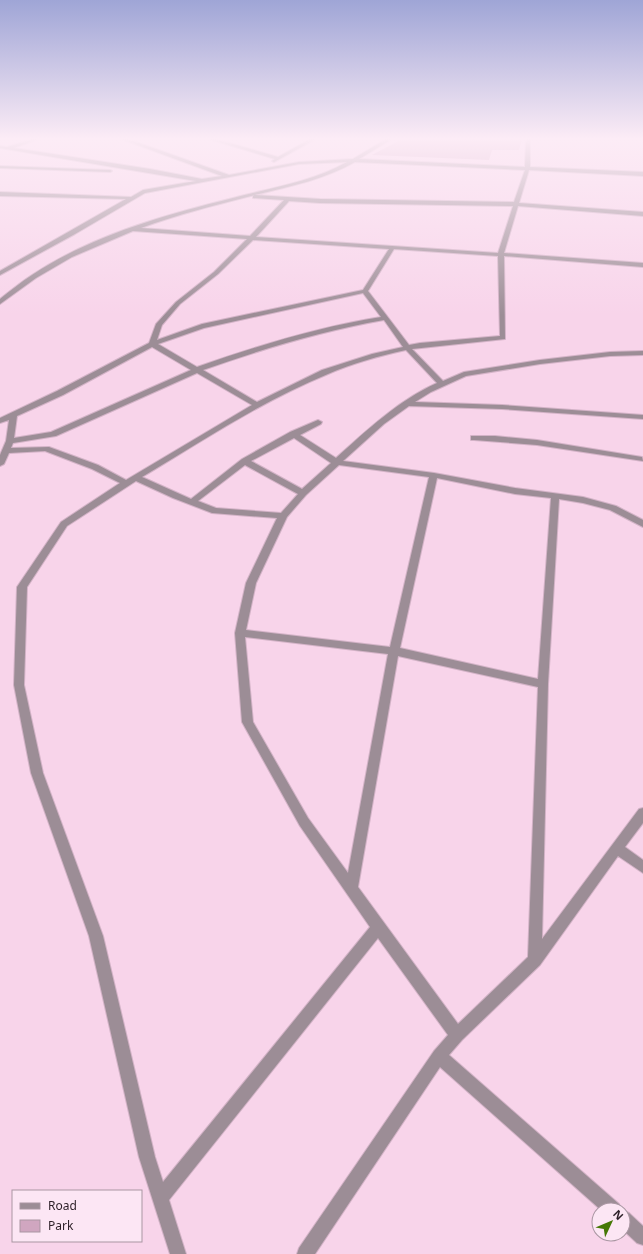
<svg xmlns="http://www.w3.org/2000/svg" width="643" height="1254" font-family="'Noto Sans',sans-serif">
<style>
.green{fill:#d0a6c0}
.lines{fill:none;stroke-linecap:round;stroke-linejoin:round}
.minor-casing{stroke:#d3b3c7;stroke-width:2}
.minor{fill:#9c8d96;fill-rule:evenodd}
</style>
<rect width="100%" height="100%" fill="#f8d4ea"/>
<path class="green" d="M402 139H522L519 150H492L489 160 372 155Z"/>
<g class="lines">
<defs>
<path id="minor" d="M32 139H39L14 148 150 169 202 179 222 176 121 139H128L229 175 299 162 353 159 386 139H392L359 159 525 167 526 139H530V167L643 172V176L529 170 519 203 643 212V216L518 206 504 253 643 263V267L504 256 505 339 412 349 443 381 464 372 540 360 610 352 643 351V355L610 356 540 364 466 376 431 392 415 402 502 405 643 415V419L502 409 409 406 384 424 343 461 434 473 515 488 583 497 616 506 643 520V527L610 510 583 503 559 499 548 684 542 939 639 809 643 808V823L625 847 643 860V873L618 856 540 965 462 1040 449 1055 619 1204 621 1210H601L440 1067 315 1254H297L299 1248 434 1051 448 1035 378 938 169 1200 186 1254H170L139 1157 89 936 31 773 14 685 17 587 61 522 120 483 92 469 45 451 9 453 4 464 0 466V455L6 441 9 420 0 423V418L57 391 149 343 156 324 176 302 214 272 247 239 133 231 72 257 36 278 0 304V299C10 291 21 282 32 275 91 236 161 216 229 199 269 188 312 182 347 162L299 164 145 193 75 234 0 275V271L126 199 0 196V192L131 197 143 190 196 181 0 148V146L7 147ZM355 162 525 170 514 202 320 199 255 195 253 196V198L284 200 250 236 141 228C179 214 219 204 259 194 292 186 325 179 355 162ZM289 201 320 203 513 206 498 253 256 237ZM253 240 389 249 363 290 202 324 157 340 162 325 180 304 218 274ZM394 249 498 256 500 336 420 343 409 345 368 291ZM363 293 381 317C318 327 257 346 197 367L158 344 204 328ZM384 320 403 347 372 354 322 370 257 402 203 370C262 349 322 331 384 320ZM152 347 191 370 51 432 14 438 17 416 63 395ZM406 350 437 383C399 400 367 430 336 458L300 435 321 424 322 422 318 420 290 432 242 459 191 499 142 477C202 441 262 401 328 374 353 363 379 356 406 350ZM197 373 252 405 126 480 98 465 49 447 11 448 13 443 56 436ZM294 438 331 463 302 489 251 461ZM245 465 298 494 281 513 216 508 198 501ZM339 465 429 477 390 647 246 630 256 583 287 517 306 495ZM437 478 515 494 551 498 538 679 400 648ZM136 481 173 498 212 513 277 518 246 583 235 633 242 722 300 826 370 927 163 1182 155 1157 103 936 43 773 24 685 27 587 67 526ZM245 637 388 654 348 873 308 818 253 722ZM398 656 538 687 528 957 458 1024 358 887Z
M208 139H216L278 157 310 139H316L274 162 272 161 275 159Z
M0 166 110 170 112 171 110 172 0 168Z
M471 436H495L537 440 642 457 643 461 537 445 474 440H471Z
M623 1211 629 1213 643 1226V1245L637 1243 623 1230Z"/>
</defs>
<use href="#minor" class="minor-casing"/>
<use href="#minor" class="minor"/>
</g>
<linearGradient id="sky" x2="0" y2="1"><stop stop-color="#9fa5d6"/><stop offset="0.44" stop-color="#fcecf6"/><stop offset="1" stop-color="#fcecf6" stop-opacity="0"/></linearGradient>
<rect width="643" height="315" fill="url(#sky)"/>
<rect x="12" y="1190" width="130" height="52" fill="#fce6f4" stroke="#a996a2"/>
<rect x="20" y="1203" width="20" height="6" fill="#9c8d96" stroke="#a996a2"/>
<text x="48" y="1210" font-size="12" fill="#2c1f27">Road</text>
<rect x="20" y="1220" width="20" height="12" fill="#d0a6c0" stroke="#a996a2"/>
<text x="48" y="1230" font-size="12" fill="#2c1f27">Park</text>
<g transform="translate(611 1222) rotate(46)"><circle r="19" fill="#fce6f4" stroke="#a996a2"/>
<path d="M0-3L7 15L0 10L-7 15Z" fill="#457805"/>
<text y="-6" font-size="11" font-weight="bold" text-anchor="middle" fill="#2c1f27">N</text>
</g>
</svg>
